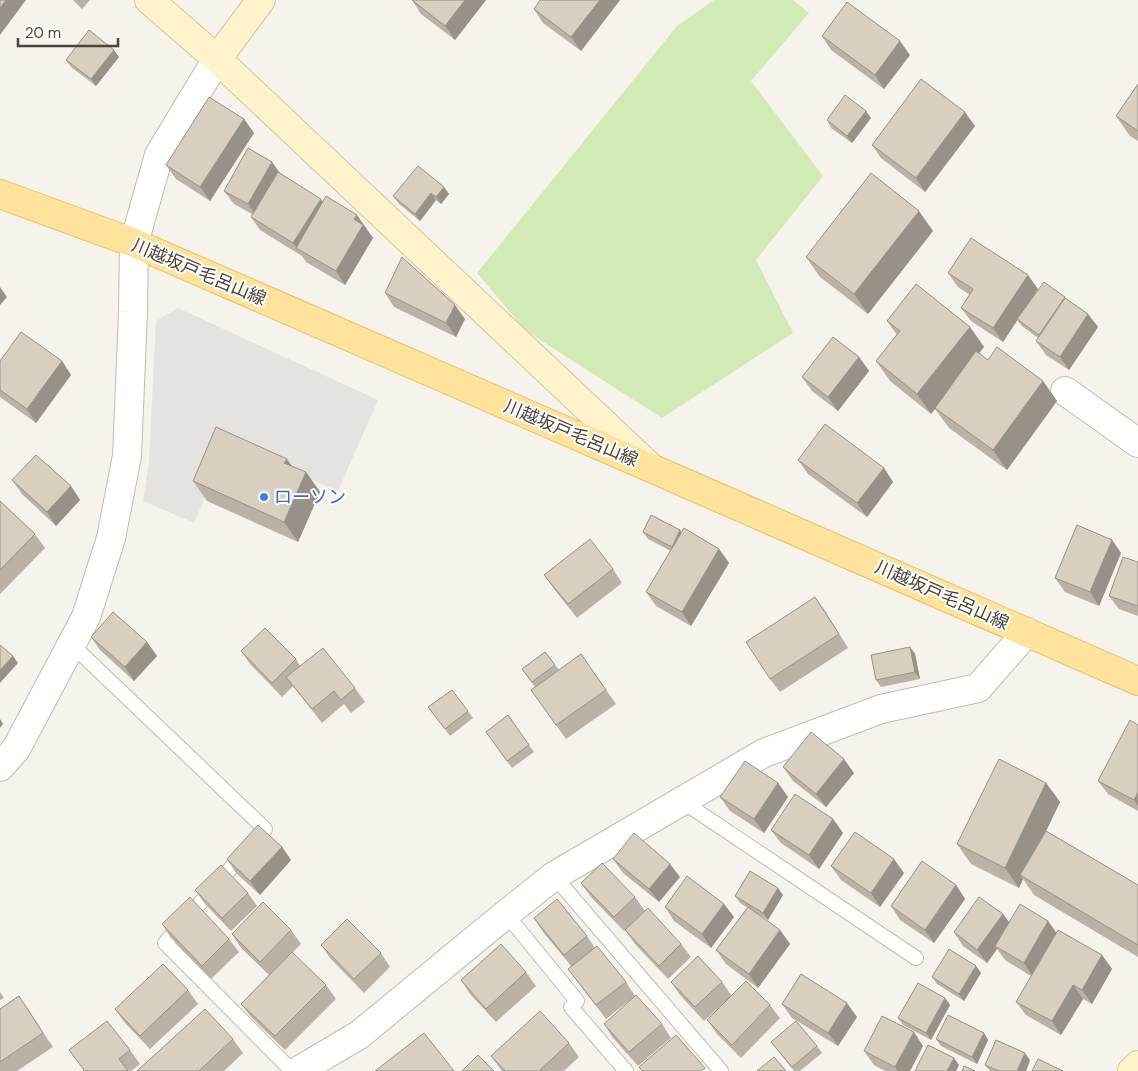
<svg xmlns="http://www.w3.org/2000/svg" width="1138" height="1071" font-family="'DM Sans','Noto Sans JP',sans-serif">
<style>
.green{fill:#d2eab5}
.parking{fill:#e5e3e0}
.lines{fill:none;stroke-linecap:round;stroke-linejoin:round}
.lane-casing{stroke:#c2bbae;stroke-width:16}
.street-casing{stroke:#c2bbae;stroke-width:30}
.secondary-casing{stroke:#d6c79b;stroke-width:30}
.primary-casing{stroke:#e6c16a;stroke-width:30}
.lane{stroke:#fff;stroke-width:14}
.street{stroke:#fff;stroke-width:28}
.secondary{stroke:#fff3cd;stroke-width:28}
.primary{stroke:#ffe39c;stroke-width:28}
.wall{fill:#bab2a6}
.shaded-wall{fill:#979187}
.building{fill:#d8cfc1;stroke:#979187}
.shop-dot{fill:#3f7fe0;stroke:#fff;stroke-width:2}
.labels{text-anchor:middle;stroke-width:4;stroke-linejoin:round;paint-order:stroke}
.street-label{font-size:18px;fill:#4b4439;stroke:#fff}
.shop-label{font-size:18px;fill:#366cbe;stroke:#fff;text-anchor:start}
</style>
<rect width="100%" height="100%" fill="#f6f3ec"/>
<path class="green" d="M714 0H793L809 13 751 81 823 176 756 260 793 333 662 418 526 331 477 273 677 26Z"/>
<path class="parking" d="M178 308 378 400 338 491 229 443 194 523 143 501 149 462 156 321Z"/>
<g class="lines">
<defs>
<path id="lane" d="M71 644 265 829 165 943 292 1071
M682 801 916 958
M554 876 721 1071
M506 914 577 1001 571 1007 626 1071"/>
<path id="street" d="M1065 391 1138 443
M0 767 16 749 86 617 111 538 127 456 133 312 134 243 159 155 217 59
M298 1071 359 1035 506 914 554 876 764 753 881 709 978 688 1027 632"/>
<path id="secondary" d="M149 0 217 59 649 466
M217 59 261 0
M1132 1071 1138 1065"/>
<path id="primary" d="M0 194 134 243 651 468 1138 681"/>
</defs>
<use href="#lane" class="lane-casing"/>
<use href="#street" class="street-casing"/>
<use href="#secondary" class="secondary-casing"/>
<use href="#primary" class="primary-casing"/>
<use href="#lane" class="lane"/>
<use href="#street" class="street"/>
<use href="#secondary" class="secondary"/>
<use href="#primary" class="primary"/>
</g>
<path class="wall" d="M73 0H90L82 9Z
M412 0H486L455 40 421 14Z
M620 0 581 51 543 23 534 9Z
M822 36 910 55 884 89 831 50Z
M119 57 96 86 71 67 66 60Z
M1138 84V141L1130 136 1116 116Z
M871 118 852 143 831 128 827 120Z
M244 119 254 133 210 201 176 179 166 165Z
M975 126 925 192 881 158 872 145Z
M280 173 323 202 367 228 366 229 373 238 345 285 306 262 302 256 260 230 251 217 252 214 234 204 224 191Z
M444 187 449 194 441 204 436 200 420 221 398 203 393 196Z
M933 231 868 314 820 277 806 257Z
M948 273 1038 289 1029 302 1065 297 1067 299 1088 314 1098 327 1069 370 1046 355 1036 341 1038 338 1022 326 1017 320 1003 342 971 321 961 308 970 295 958 287Z
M385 293 465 319 456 337 394 307Z
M887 321 970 327 984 347 979 353 988 360 1043 381 1057 401 1007 470 949 428 935 409 931 414 890 381 876 361 897 335Z
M859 357 869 371 838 411 812 391 802 377Z
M0 361H62L71 375 36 423 0 397Z
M798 460 884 468 893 482 867 517 808 474Z
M292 466 306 472 320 492 298 542 207 501 193 481Z
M12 480 71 486 80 500 56 526 22 494Z
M0 501 35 534 45 548 0 594Z
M643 532H682L719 549 729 563 691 626 656 606 646 592 671 551 648 539Z
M1112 540 1121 553 1099 606 1065 592 1055 578Z
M1138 562V616L1119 609 1109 596Z
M613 569 622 583 577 618 554 589 544 575Z
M815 597 848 648 780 692 770 679Z
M91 637 147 642 157 656 134 681 100 650Z
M910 647 915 654 920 679 881 687 876 680Z
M241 651 296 659 300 666 355 688 365 702 351 713 344 704 322 723 293 686 282 697 251 665Z
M545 652 559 670 581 654 616 704 566 739 531 690 535 687 522 669Z
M428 707 468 711 473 718 450 736Z
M508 715 534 752 512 768 486 732Z
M1138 725V811L1108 794 1098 781Z
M783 767 854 773 826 807 793 781Z
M778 783 788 797 764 833 730 811 720 797Z
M1046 783 1060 802 1046 831 1138 885V957L1034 895 1023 879 1019 888 971 864 957 844Z
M833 819 843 833 819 869 781 843 771 830Z
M282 847 291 860 260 895 236 873 227 859Z
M613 859 680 877 659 902 623 873Z
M831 866 904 873 880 907 841 880Z
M581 883 635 897 645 911 624 931 591 897Z
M956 885 965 899 934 943 900 920 891 906Z
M195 890 248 893 257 906 231 931 205 904Z
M783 895 768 920 754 912 780 930 790 944 758 988 726 964 716 950 748 908 740 903 735 896Z
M724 904 734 917 711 948 674 921 665 907Z
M1003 914 1009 922 1048 921 1056 933 1102 955 1112 969 1092 1004 1083 999 1061 1035 1026 1015 1016 1002 1031 976 1005 960 997 949 987 963 963 946 954 932Z
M534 918 587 936 595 948 626 982 635 996 662 1024 671 1038 638 1066 613 1038 604 1024 635 996 606 1019 568 969 572 967 543 932Z
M162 924 229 939 239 952 211 979 171 938Z
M291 930 301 944 292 953 326 985 336 999 285 1050 251 1017 241 1004 269 975 241 948 232 934Z
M625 930 681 944 691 957 668 979 635 944Z
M321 945 381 953 390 967 364 993 330 958Z
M976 966 981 973 964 1001 937 984 932 977Z
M526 972 536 986 496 1022 470 994 461 980Z
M671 982H722L732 996 770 1005 780 1018 741 1058 717 1034 707 1020 726 1001 704 1021 680 995Z
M188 990 198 1004 150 1049 125 1023 115 1009Z
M0 992 4 998 0 1000Z
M19 996 53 1047 17 1071H0V1009Z
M945 998 950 1005 931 1040 903 1025 898 1018Z
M782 1004 857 1017 838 1046 792 1018Z
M984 1033 988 1040 977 1064 941 1046 936 1039Z
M233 1039 243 1053 224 1071H137Z
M771 1042 817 1046 822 1053 800 1071H794Z
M569 1043 579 1057 564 1071H502L491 1056Z
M923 1046 910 1071H885L874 1065 864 1051Z
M69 1050H130L140 1064 131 1071H83L84 1070Z
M1030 1060 1026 1071H990L985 1065Z"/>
<path class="shaded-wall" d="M6 0H26L0 35V8Z
M465 0H486L455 40 445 26Z
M600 0H620L581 51 571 37Z
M900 41 910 55 884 89 875 75Z
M114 50 119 57 96 86 91 79Z
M866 111 871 118 852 143 847 136Z
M965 112 975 126 925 192 916 178Z
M244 119 254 133 210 201 200 187Z
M272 162 282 176 258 218 248 204Z
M444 187 449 194 441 204 436 197Z
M431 193 436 200 420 221 415 214Z
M321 199 330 213 297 248 293 243Z
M919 211 933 231 868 314 854 294Z
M357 215 373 238 345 285 336 271 354 219Z
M1028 275 1038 289 1003 342 993 328Z
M0 287 7 297 0 305Z
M455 305 465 319 456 337 446 323Z
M1088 314 1098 327 1069 370 1060 357Z
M970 327 984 347 931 414 917 394Z
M859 357 869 371 838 411 828 397Z
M62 361 71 375 36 423 27 409Z
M1043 381 1057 401 1007 470 993 450Z
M287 459 301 479 284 463Z
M884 468 893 482 867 517 857 503Z
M306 472 320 492 298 542 284 522Z
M71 486 80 500 56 526 47 512Z
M680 530 685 537 677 554 672 547Z
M1112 540 1121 553 1099 606 1090 592Z
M719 549 729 563 691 626 682 612Z
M815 597 825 611 848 648 839 634Z
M147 642 157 656 134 681 125 667Z
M910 647 915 654 920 679 915 672Z
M13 656 18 663 0 683V670Z
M0 719 3 724 0 728Z
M844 759 854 773 826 807 816 794Z
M778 783 788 797 764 833 754 819Z
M1046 783 1060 802 1024 877 1020 875 1023 879 1019 888 1005 868Z
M1138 792V806L1134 800Z
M833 819 843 833 819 869 809 855Z
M282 847 291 860 260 895 250 881Z
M894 859 904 873 880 907 871 893Z
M670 864 680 877 659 902 649 889Z
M956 885 965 899 934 943 925 930Z
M778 888 783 895 768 920 763 913Z
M724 904 734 917 711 948 702 934Z
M1003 914 1013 928 995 946 997 949 987 963 977 950Z
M1048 921 1058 935 1033 977 1024 963Z
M780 930 790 944 758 988 749 974Z
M1102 955 1112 969 1092 1004 1082 990Z
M976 966 981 973 964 1001 959 994Z
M1073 985 1083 999 1061 1035 1052 1021Z
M945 998 950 1005 931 1040 926 1033Z
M847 1003 857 1017 838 1046 828 1033Z
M914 1032 923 1046 910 1071H898L895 1067Z
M984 1033 988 1040 977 1064 972 1057Z
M1025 1053 1030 1060 1026 1071H1017Z
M954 1058 959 1065 956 1071H947Z"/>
<path class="building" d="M0 0H6L0 8Z
M412 0H465L445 26Z
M540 0H600L571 37 534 9Z
M847 2 900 41 875 75 822 36Z
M89 30 114 50 91 79 66 60Z
M921 79 965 112 916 178 872 145Z
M1138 84V131L1116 116Z
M845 95 866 111 847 136 827 120Z
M209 97 244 119 200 187 166 165Z
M248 148 272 162 248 204 224 191Z
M418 166 444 187 436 197 431 193 415 214 393 196Z
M278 172 321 199 293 243 251 217Z
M871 173 919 211 854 294 806 257Z
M326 196 357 215 354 219 363 225 336 271 296 248Z
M971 238 1028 275 993 328 961 308 973 289 948 273Z
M402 257 455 305 446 323 385 293Z
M1044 282 1065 297 1039 335 1017 319Z
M916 284 970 327 917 394 876 361 900 331 887 321Z
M1065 298 1088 314 1060 357 1036 341Z
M21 332 62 361 27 409 0 390V361Z
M833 337 859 357 828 397 802 377Z
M997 347 1043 381 993 450 935 408 976 351 988 360Z
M825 424 884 468 857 503 798 460Z
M216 427 287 459 284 463 306 472 284 522 193 481Z
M36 455 71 486 47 512 12 480Z
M0 501 35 534 0 570Z
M651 515 680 530 672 547 643 532Z
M1077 525 1112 540 1090 592 1055 578Z
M684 528 719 549 682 612 646 592Z
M590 539 613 569 568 604 544 575Z
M1123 557 1138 562V606L1109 596Z
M815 597 839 634 770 679 746 642Z
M113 612 147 642 125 667 91 637Z
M265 628 296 659 272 683 241 651Z
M0 645 13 656 0 670Z
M910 647 915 672 876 680 871 655Z
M323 648 355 688 341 700 334 691 312 709 286 677Z
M545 652 555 665 532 682 522 669Z
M581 654 606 690 556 725 531 690Z
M452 690 468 711 445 729 428 707Z
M508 715 529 745 507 761 486 732Z
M1130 720 1138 725V792L1134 800 1098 781Z
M811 732 844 759 816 794 783 767Z
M999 759 1046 783 1005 868 957 844Z
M745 761 778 783 754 819 720 797Z
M795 794 833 819 809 855 771 830Z
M258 825 282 847 250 881 227 859Z
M1046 831 1138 885V945L1020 875Z
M855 832 894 859 871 893 831 866Z
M634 833 670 864 649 889 613 859Z
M922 861 956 885 925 930 891 906Z
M602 863 635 897 614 917 581 883Z
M221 865 248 893 222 918 195 890Z
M750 871 778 888 763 913 735 896Z
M687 876 724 904 702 934 665 907Z
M190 897 229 939 202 966 162 924Z
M979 897 1003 914 977 950 954 932Z
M557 899 587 936 564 955 534 918Z
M263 902 291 930 260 962 232 934Z
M1020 904 1048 921 1024 963 995 946Z
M748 907 780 930 749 974 716 950Z
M648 908 681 944 659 966 625 930Z
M347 919 381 953 354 979 321 945Z
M1058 930 1102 955 1082 990 1073 985 1052 1021 1016 1002Z
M501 944 526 972 486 1009 461 980Z
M597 946 626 982 596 1005 568 969Z
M949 949 976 966 959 994 932 977Z
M292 952 326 985 275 1036 241 1004Z
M698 956 722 982 695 1007 671 982Z
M163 964 188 990 140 1036 115 1009Z
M801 974 847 1003 828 1033 782 1004Z
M746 981 770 1005 732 1045 707 1020Z
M918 983 945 998 926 1033 898 1018Z
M636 995 662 1024 629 1052 604 1024Z
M19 996 43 1033 0 1062V1009Z
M205 1009 233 1039 199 1071H137Z
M540 1011 569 1043 539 1071H505L491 1056Z
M948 1015 984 1033 972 1057 936 1039Z
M882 1016 914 1032 895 1067 864 1051Z
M107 1021 130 1050 119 1059 128 1071H83L84 1070 69 1050Z
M796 1021 817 1046 792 1067 771 1042Z
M424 1033 454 1071H375Z
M676 1035 705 1068 701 1071H642L639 1067Z
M996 1040 1025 1053 1017 1071H999L985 1065Z
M928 1045 954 1058 947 1071H915Z
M478 1055 494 1071H462Z
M774 1057 786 1071H757Z
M1038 1059 1063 1071H1032Z
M964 1066 975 1071H962Z"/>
<circle class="shop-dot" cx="264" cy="497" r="5"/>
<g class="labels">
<g class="street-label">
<text transform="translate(199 272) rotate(23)" y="6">川越坂戸毛呂山線</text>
<text transform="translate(571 433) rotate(23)" y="6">川越坂戸毛呂山線</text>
<text transform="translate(942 595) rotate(24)" y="6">川越坂戸毛呂山線</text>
</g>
<g class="shop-label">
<text x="274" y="503">ローソン</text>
</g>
</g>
<path d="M18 38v8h100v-8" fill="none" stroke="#4b4439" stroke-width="2.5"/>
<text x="25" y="38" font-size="15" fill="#4b4439" stroke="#ffffff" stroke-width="4" paint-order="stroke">20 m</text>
</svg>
